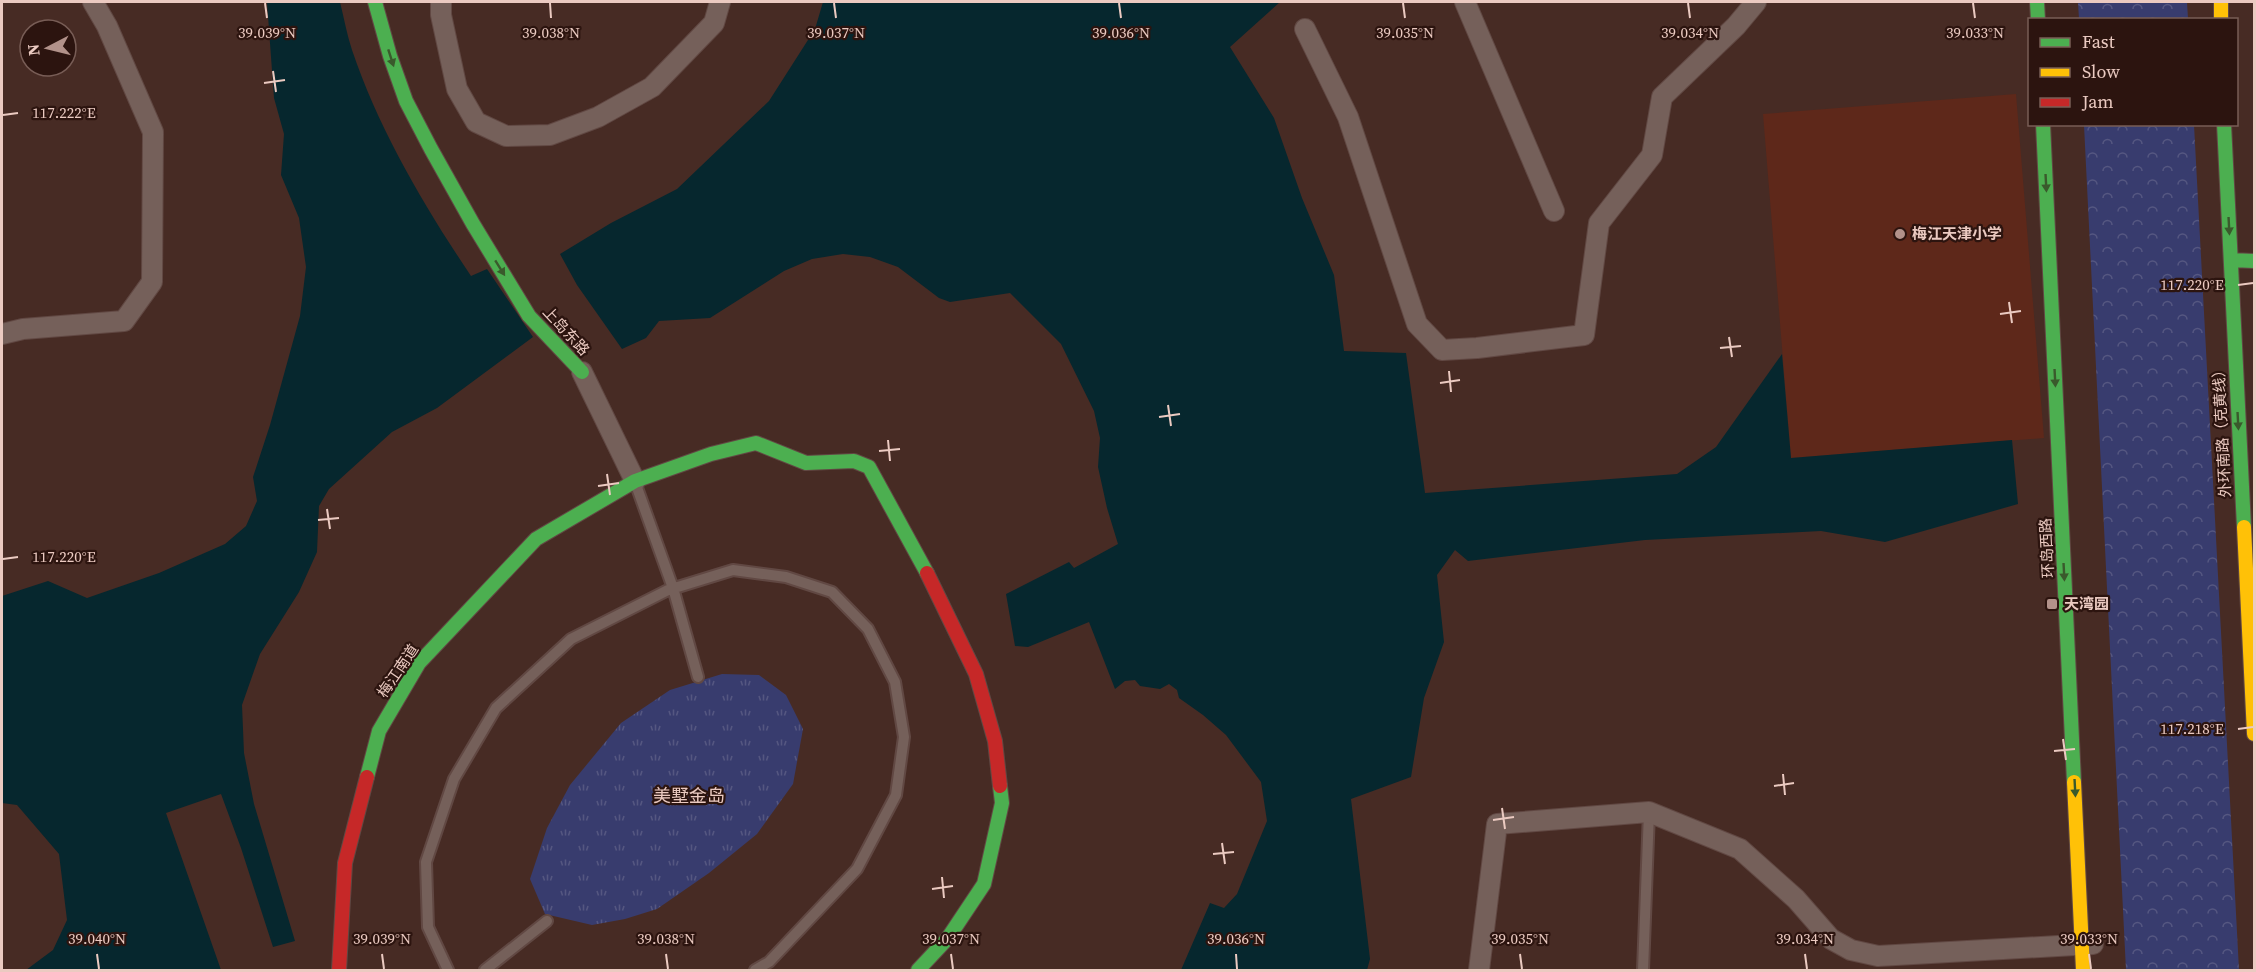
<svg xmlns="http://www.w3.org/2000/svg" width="2256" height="972" font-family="'Source Serif 4','Noto Sans SC',serif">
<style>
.built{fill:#5e281a}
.grass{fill:url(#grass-tufts)}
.forest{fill:url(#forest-crowns)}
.water{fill:#06272e}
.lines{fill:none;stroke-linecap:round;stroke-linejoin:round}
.lane-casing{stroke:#614843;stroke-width:14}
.street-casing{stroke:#614843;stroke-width:22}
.fast-casing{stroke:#614843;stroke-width:16}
.slow-casing{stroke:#614843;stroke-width:16}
.jam-casing{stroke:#614843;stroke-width:16}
.lane{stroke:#75605a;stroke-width:10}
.street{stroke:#75605a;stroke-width:20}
.fast{stroke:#4caf50;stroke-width:14}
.slow{stroke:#ffc107;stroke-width:14}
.jam{stroke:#c62828;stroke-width:14}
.oneway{fill:#3a5a2c}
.ticks{fill:none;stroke:#ebcac1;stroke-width:2}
.poi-dot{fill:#b2928a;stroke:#2c140f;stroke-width:2}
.labels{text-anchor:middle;stroke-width:4.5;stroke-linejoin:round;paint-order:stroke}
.poi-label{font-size:15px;font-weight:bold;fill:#ebcac1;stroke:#2c140f;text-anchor:start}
.street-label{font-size:15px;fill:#ebcac1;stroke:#2c140f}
.quarter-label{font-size:18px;fill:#ebcac1;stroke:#2c140f}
.ticks-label{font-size:15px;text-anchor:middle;fill:#ebcac1;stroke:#2c140f;stroke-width:4.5;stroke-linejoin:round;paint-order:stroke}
</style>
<defs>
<pattern id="grass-tufts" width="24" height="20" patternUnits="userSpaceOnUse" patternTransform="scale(1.5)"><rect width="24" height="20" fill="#383c6e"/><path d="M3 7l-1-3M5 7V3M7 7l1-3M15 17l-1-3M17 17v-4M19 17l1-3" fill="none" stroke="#555781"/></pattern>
<pattern id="forest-crowns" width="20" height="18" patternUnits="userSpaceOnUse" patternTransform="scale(1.5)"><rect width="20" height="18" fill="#383c6e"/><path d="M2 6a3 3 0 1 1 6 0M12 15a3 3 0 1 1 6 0" fill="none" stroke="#555781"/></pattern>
</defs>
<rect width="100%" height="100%" fill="#472b24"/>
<path class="built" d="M2016 94 2044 438 1791 458 1763 114Z"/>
<path class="grass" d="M722 674 759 675 786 695 803 729 793 784 757 834 709 873 657 909 625 919 592 925 545 914 530 879 547 828 570 785 621 723 670 690Z"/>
<path class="forest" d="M2078 2H2187L2188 19H2079Z
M2084 125H2194L2239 970H2126Z"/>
<path class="water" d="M267 2H340C344 18 347 35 352 50 379 130 424 206 471 276L487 269 533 337 437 408 392 432 329 489 319 506 317 552 299 592 260 654 242 705 244 753 254 804 295 941 273 947 241 848 221 794 166 813 221 970H26L53 950 67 920 59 854 17 805 2 803V596L48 581 87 598 159 573 225 544 246 526 257 501 253 477 270 425 300 316 306 267 299 218 281 175 284 134 274 98Z
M823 2H1280L1230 47 1274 118 1302 198 1334 275 1344 351 1406 353 1425 493 1677 474 1716 447 1782 354 1791 458 2012 440 2018 504 1885 542 1821 531 1645 540 1468 561 1455 550 1437 575 1444 642 1424 698 1411 777 1351 799 1370 959 1367 970H1181L1210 903 1224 908 1237 894 1267 821 1261 782 1226 735 1203 715 1179 698 1177 690 1169 684 1160 689 1140 686 1135 680 1125 681 1115 689 1089 622 1028 647 1015 646 1006 594 1069 562 1074 568 1118 544 1107 508 1098 467 1100 438 1094 411 1061 344 1010 293 950 302 939 298 898 267 870 257 843 254 812 259 784 271 710 318 659 321 646 338 622 349 577 285 560 254 611 223 677 189 769 101 815 29Z"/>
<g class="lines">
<defs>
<path id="lane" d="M635 482 673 588 698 677
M448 970 428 927 426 862 454 779 496 708 571 639 668 590 733 570 786 577 832 592 868 629 895 682 904 737 896 795 857 869 769 962 755 970
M485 970 547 921
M1643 970 1649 812"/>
<path id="street" d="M441 2V15L457 89 476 122 506 136 550 135 598 117 652 87 714 23 720 2
M1465 2 1554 211
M1305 29 1348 117 1417 324 1442 350 1477 348 1584 335 1599 223 1652 155 1662 97 1736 26 1756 2
M2 334 23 329 124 321 152 282 153 132 107 26 93 2
M582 372 635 481
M1479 970 1497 824 1649 812 1740 849 1796 899 1831 939 1851 950 1878 956 2093 944"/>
<path id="fast" d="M375 2 390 56 406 101 431 149 473 224 529 316 582 372
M2037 2 2038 20
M2043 124 2074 782
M2224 124 2244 527
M2231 260 2254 261
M367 777 379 731 419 663 536 539 635 481 711 454 756 443 806 463 854 461 869 467 927 573
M918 970 948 938 984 884 1002 803 1000 786"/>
<path id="slow" d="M2221 2V20
M2244 527 2254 734
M2074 782 2083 970"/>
<path id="jam" d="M927 573 976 674 995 741 1000 786
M339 970 345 863 367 777"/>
</defs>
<use href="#lane" class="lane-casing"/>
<use href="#street" class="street-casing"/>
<use href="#fast" class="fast-casing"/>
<use href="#slow" class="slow-casing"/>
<use href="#jam" class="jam-casing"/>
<use href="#lane" class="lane"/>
<use href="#street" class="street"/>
<use href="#fast" class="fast"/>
<use href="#slow" class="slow"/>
<use href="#jam" class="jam"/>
</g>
<defs><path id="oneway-solid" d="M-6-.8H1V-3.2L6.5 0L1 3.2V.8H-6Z" transform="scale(1.5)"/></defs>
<g class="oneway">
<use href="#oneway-solid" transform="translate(391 58) rotate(72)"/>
<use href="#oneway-solid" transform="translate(2046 183) rotate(87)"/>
<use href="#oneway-solid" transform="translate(2229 226) rotate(87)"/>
<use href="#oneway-solid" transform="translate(500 268) rotate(58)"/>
<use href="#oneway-solid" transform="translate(2055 378) rotate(87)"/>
<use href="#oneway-solid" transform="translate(2238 421) rotate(87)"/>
<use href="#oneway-solid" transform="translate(2064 572) rotate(87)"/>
<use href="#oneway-solid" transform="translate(2075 788) rotate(87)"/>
</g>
<path class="ticks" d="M265 3 267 18M550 3 551 18M834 3 836 18M1119 3 1121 18M1403 3 1405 18M1688 3 1690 18M1973 3 1975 18M273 71 276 92M264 83 285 80M3 115 18 113M2238 285 2253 283M2009 302 2012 323M2000 314 2021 311M1729 337 1732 357M1720 348 1741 346M1449 371 1451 392M1440 383 1460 380M1168 405 1171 426M1159 417 1180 414M888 440 890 461M879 451 900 449M607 474 610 495M598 486 619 483M327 509 330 529M318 520 339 518M3 559 18 557M2238 729 2253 727M2063 739 2066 760M2054 751 2075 749M1783 774 1785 795M1774 786 1794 783M1502 808 1505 829M1493 820 1514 817M1222 843 1225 864M1213 854 1234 852M942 877 944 898M932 889 953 886M97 954 99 969M382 954 384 969M666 954 668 969M951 954 953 969M1236 954 1237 969M1520 954 1522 969M1805 954 1807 969M2089 954 2091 969"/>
<g class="poi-dot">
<circle cx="1900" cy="234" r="6"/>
<rect x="2046" y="598" width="12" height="12" rx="3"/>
</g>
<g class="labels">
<g class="poi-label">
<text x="1912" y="239">梅江天津小学</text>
<text x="2064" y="609">天湾园</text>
</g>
<g class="street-label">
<text transform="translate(566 331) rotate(47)" y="5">上岛东路</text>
<text transform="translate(2222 430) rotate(-93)" y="5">外环南路（克黄线）</text>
<text transform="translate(2047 548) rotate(-93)" y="5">环岛西路</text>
<text transform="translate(398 671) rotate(-56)" y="5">梅江南道</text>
</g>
<g class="quarter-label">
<text x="689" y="802">美墅金岛</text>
</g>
</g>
<g class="ticks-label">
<text x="267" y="38">39.039°N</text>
<text x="551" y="38">39.038°N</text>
<text x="836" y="38">39.037°N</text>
<text x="1121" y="38">39.036°N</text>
<text x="1405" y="38">39.035°N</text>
<text x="1690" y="38">39.034°N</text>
<text x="1975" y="38">39.033°N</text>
<text x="64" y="118">117.222°E</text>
<text x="2192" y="290">117.220°E</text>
<text x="64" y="562">117.220°E</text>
<text x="2192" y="734">117.218°E</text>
<text x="97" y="944">39.040°N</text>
<text x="382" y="944">39.039°N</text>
<text x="666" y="944">39.038°N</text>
<text x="951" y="944">39.037°N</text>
<text x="1236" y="944">39.036°N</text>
<text x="1520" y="944">39.035°N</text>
<text x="1805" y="944">39.034°N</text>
<text x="2089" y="944">39.033°N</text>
</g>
<rect width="2256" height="972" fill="none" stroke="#ebcac1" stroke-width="6"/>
<rect x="2028" y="18" width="210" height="108" fill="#2c140f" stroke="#785d56" stroke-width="1.5"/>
<rect x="2040" y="38" width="30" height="9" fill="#4caf50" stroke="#785d56" stroke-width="1.5"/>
<text x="2082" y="48" font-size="18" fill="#ebcac1">Fast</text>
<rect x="2040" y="68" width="30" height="9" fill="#ffc107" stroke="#785d56" stroke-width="1.5"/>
<text x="2082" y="78" font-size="18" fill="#ebcac1">Slow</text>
<rect x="2040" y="98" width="30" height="9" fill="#c62828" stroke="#785d56" stroke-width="1.5"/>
<text x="2082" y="108" font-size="18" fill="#ebcac1">Jam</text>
<g transform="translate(48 48) rotate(263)"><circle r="28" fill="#2c140f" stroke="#785d56" stroke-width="1.5"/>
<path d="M0-4.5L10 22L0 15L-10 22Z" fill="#b2928a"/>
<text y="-9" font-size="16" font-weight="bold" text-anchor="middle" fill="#ebcac1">N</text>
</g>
</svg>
